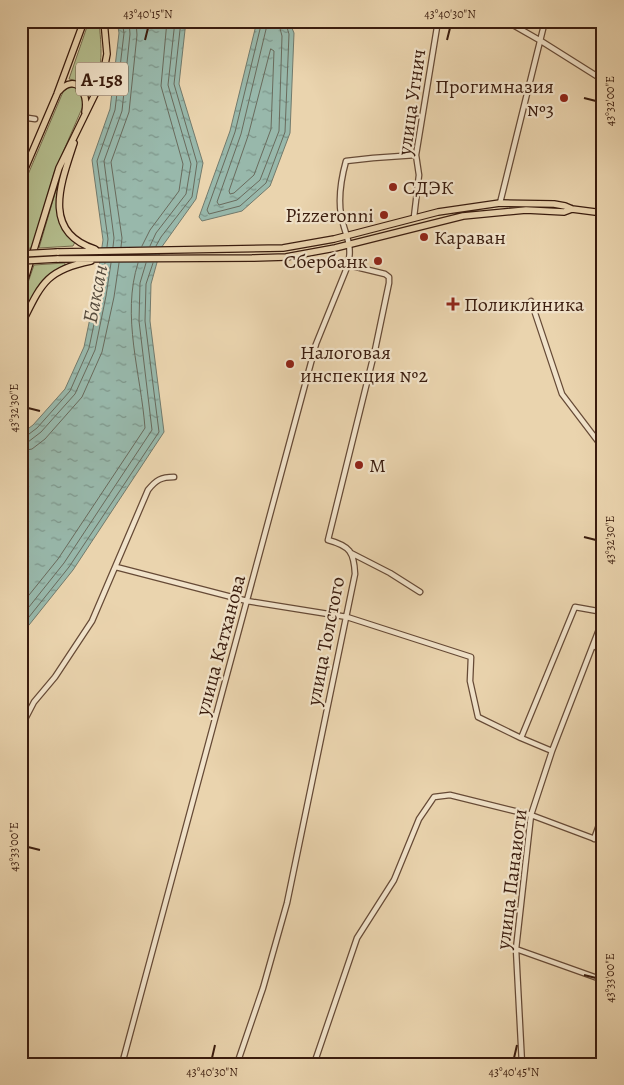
<svg xmlns="http://www.w3.org/2000/svg" width="624" height="1085" font-family="Alegreya,serif">
<style>
.grass{fill:#b4bd8d;stroke:#776c4e}
.water{fill:url(#water-ripples);stroke:#727a6c}
.lines{fill:none;stroke-linecap:round;stroke-linejoin:round}
.shore{stroke:#696a5c;stroke-width:1}
.minor-casing{stroke:#664a36;stroke-width:7}
.major-casing{stroke:#3a1c0e;stroke-width:8}
.minor{stroke:#f1e3ca;stroke-width:4.5}
.major{stroke:#ead4ae;stroke-width:5.5}
.major-bridge-casing{stroke:#3a1c0e;stroke-width:8;stroke-linecap:butt}
.major-bridge{stroke:#ead4ae;stroke-width:5.5}
.ticks{fill:none;stroke:#3a1c0e;stroke-width:2}
.poi-dot{fill:#8f2418;stroke:#f1e3ca;stroke-width:2}
.labels{text-anchor:middle;stroke-width:4.5;stroke-linejoin:round;paint-order:stroke}
.shield{fill:#f1e3ca;stroke:#715846;stroke-width:1}
.shield-label{font-size:19px;font-weight:bold;fill:#3a1c0e}
.poi-label{font-size:20px;fill:#3a1c0e;stroke:#f1e3ca;text-anchor:start}
.street-label{font-size:20px;fill:#3a1c0e;stroke:#f1e3ca}
.water-label{font-size:21px;font-style:italic;fill:#564b3d;stroke:#f1e3ca}
.neatline{fill:none;stroke:#3a1c0e;stroke-width:2}
.ticks-label{font-size:12px;text-anchor:middle;fill:#3a1c0e}
</style>
<defs>
<pattern id="water-ripples" width="26" height="14" patternUnits="userSpaceOnUse" patternTransform="scale(1.25)"><rect width="26" height="14" fill="#98b8ab"/><path d="M2 4q2-2 4 0t4 0M15 11q2-2 4 0t4 0" fill="none" stroke="#7d958a"/></pattern>
</defs>
<rect width="100%" height="100%" fill="#ead4ae"/>
<filter id="stains"><feTurbulence type="fractalNoise" baseFrequency=".004" numOctaves="4"/><feColorMatrix values="0 0 0 0 .2 0 0 0 0 .09 0 0 0 0 .02 0 0 0 .5 -.17"/></filter>
<radialGradient id="worn" r=".72"><stop offset=".6" stop-color="#630" stop-opacity="0"/><stop offset="1" stop-color="#630" stop-opacity=".3"/></radialGradient>
<path class="grass" d="M89 21H99C101 45 105 71 90 92L82 82 69 79Z
M75 87 80 90 84 95 83 106 54 173 32 248 21 249V191L63 92 68 88Z
M63 166C63 172 60 179 59 185 54 208 58 226 75 242L73 246 39 248Z
M65 263V265C42 275 33 300 21 321V303L34 265Z"/>
<path class="water" d="M117 21H186L179 84 203 163 196 199 161 248 151 284 150 321 164 432 73 570 21 635V434L33 425 65 389 84 347 95 294 103 240 92 160 110 109 119 33Z
M257 21H289L294 33 290 133 270 186 242 211 202 221 199 217 230 131Z"/>
<g class="lines">
<path class="shore" d="M262 21 235 132 207 210 209 214 240 206 266 183 285 132 289 34 285 21
M268 21 241 134 217 202 219 205 237 200 260 180 279 131 282 36 278 21
M271 49 274 51 271 129 254 175 234 193 230 194 229 191 248 136Z
M142 246 150 230 179 191 183 164 161 86 167 21
M150 246 156 233 186 194 191 164 168 85 175 21
M156 246 161 237 192 197 197 163 174 84 181 21
M107 247 108 239 97 161 115 110 124 33 122 21
M113 247 114 238 104 161 122 111 130 34 129 21
M121 247 122 238 111 162 129 112 137 35 136 21
M21 437H25L37 428 70 391 89 348 100 295 105 263
M21 443 28 442 41 432 75 394 95 350 106 296 111 263
M21 451 32 449 45 439 82 397 102 352 114 297 119 263
M21 605 58 559 145 428C141 374 121 316 138 263
M21 617 64 563 152 430 139 321 140 283 146 263
M21 627 69 567 159 432 145 321 146 284 153 263"/>
<defs>
<path id="minor" d="M506 21 541 41 603 80
M21 117 35 119
M500 203 545 21
M414 217 419 175 416 155 438 21
M531 301 562 394 603 448
M351 553 390 573 420 592
M116 567 247 601 347 617 471 657 470 681 478 717 521 738 552 751
M593 646 603 650
M21 727 34 702 55 677 92 621 148 490C156 480 161 477 174 477
M521 738 575 607 603 612
M594 839 603 814
M516 949 603 980
M122 1064 316 344 348 265C353 243 345 236 341 215 338 196 341 179 346 161L373 158 416 155
M237 1064 263 988 287 903 355 574C354 552 350 546 328 540L375 350 389 283V277L385 274 348 265
M314 1064 357 938 394 880 419 819 434 797 450 795 531 815 603 842
M522 1064 516 949 531 815 552 751 603 619"/>
<path id="major" d="M59 91C76 73 89 92 85 112
M74 143C61 183 41 232 95 249
M21 178 57 94 84 21
M57 252 283 248 334 239 438 212 500 203 554 204 565 206 572 209 603 213
M57 259 252 258 286 257 335 248 463 216 526 210 564 212 572 209
M21 292 59 168 102 80 107 54 104 21
M21 325C41 285 45 270 91 261"/>
</defs>
<use href="#minor" class="minor-casing"/>
<use href="#major" class="major-casing"/>
<use href="#minor" class="minor"/>
<use href="#major" class="major"/>
<defs>
<path id="major-bridge" d="M21 254 57 252
M21 261 57 259"/>
</defs>
<use href="#major-bridge" class="major-bridge-casing"/>
<use href="#major-bridge" class="major-bridge"/>
</g>
<path class="ticks" d="M145 40 148 28M447 40 450 28M584 98 596 101M28 408 40 411M584 537 596 540M28 847 40 850M584 975 596 978M212 1058 215 1045M514 1058 517 1045"/>
<g class="poi-dot">
<circle cx="564" cy="98" r="5"/>
<circle cx="393" cy="187" r="5"/>
<circle cx="384" cy="215" r="5"/>
<circle cx="424" cy="237" r="5"/>
<circle cx="378" cy="261" r="5"/>
<path d="M450.5 296.5h5v5h5v5h-5v5h-5v-5h-5v-5h5z"/>
<circle cx="290" cy="364" r="5"/>
<circle cx="359" cy="465" r="5"/>
</g>
<g class="labels">
<rect class="shield" x="76" y="62.5" width="52" height="33" rx="4"/>
<g class="shield-label">
<text x="102" y="86">А-158</text>
</g>
<g class="poi-label">
<text x="554" y="93" text-anchor="end">Прогимназия<tspan x="554" dy="23">№3</tspan></text>
<text x="403" y="194">СДЭК</text>
<text x="374" y="222" text-anchor="end">Pizzeronni</text>
<text x="434" y="244">Караван</text>
<text x="368" y="268" text-anchor="end">Сбербанк</text>
<text x="464" y="311">Поликлиника</text>
<text x="300" y="359">Налоговая<tspan x="300" dy="23">инспекция №2</tspan></text>
<text x="369" y="472">М</text>
</g>
<g class="street-label">
<text transform="translate(411 102) rotate(-82)" y="7">улица Угнич</text>
<text transform="translate(325 641) rotate(-79)" y="7">улица Толстого</text>
<text transform="translate(220 645) rotate(-75)" y="7">улица Катханова</text>
<text transform="translate(511 879) rotate(-83)" y="7">улица Панаиоти</text>
</g>
<g class="water-label">
<text transform="translate(95 294) rotate(-79)" y="7">Баксан</text>
</g>
</g>
<rect width="624" height="1085" fill="none" stroke="#ead4ae" stroke-width="55"/>
<rect x="28" y="28" width="568" height="1030" class="neatline"/>
<g class="ticks-label">
<text x="148" y="18">43°40'15"N</text>
<text x="450" y="18">43°40'30"N</text>
<text transform="translate(610 101) rotate(-90)" y="4">43°32'00"E</text>
<text transform="translate(14 408) rotate(-90)" y="4">43°32'30"E</text>
<text transform="translate(610 540) rotate(-90)" y="4">43°32'30"E</text>
<text transform="translate(14 847) rotate(-90)" y="4">43°33'00"E</text>
<text transform="translate(610 978) rotate(-90)" y="4">43°33'00"E</text>
<text x="212" y="1076">43°40'30"N</text>
<text x="514" y="1076">43°40'45"N</text>
</g>
<rect width="100%" height="100%" filter="url(#stains)"/>
<rect width="100%" height="100%" fill="url(#worn)"/>
</svg>
